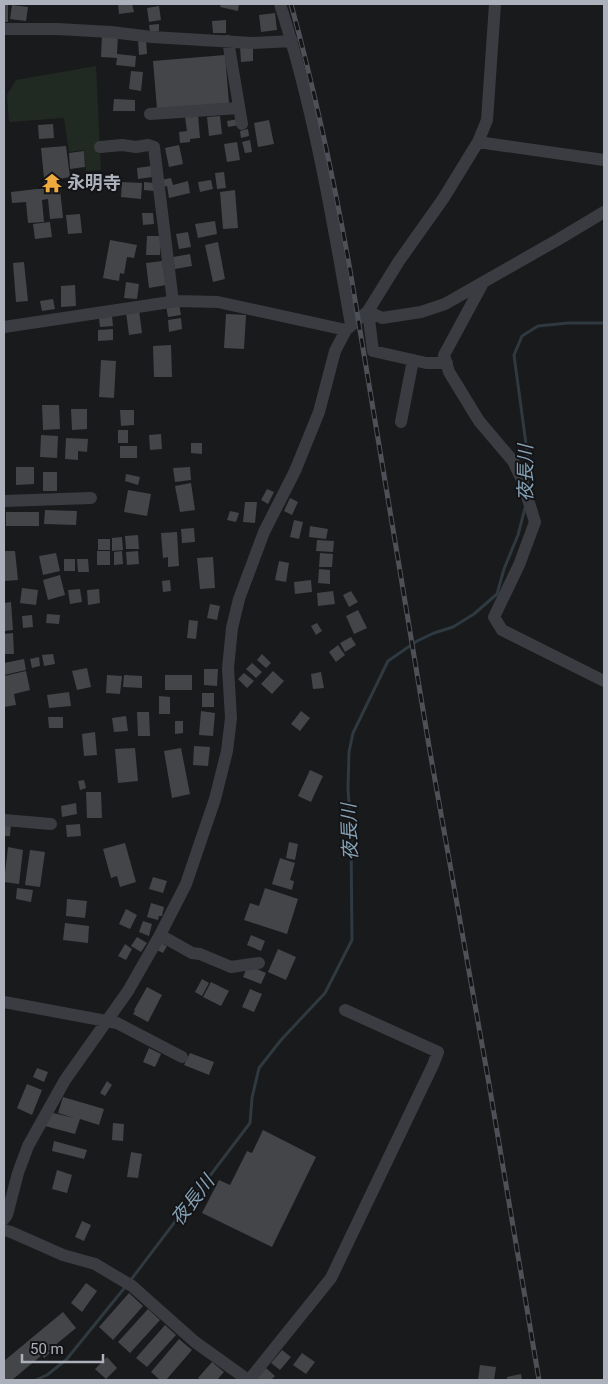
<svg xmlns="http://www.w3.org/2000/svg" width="608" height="1384" font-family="Roboto,'Noto Sans JP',sans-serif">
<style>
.green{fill:#212a22}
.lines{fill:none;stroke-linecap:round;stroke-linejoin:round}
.stream{stroke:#2f3940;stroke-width:3}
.building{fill:#434549}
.street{stroke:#3a3c41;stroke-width:12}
.rail-casing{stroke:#4d5056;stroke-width:5}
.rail{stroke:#141417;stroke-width:3;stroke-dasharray:9;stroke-linecap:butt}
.labels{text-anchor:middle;stroke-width:4;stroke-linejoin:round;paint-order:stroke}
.poi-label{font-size:18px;font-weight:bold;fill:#acb1bb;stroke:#141417;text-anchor:start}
.water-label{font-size:19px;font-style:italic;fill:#84a1b5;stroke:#141417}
</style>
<rect width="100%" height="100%" fill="#191a1c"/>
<path class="green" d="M96 66 101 170 86 171 84 150 69 152 64 118 9 122 7 95 16 80Z"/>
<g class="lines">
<path class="stream" d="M527 480 528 459 514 355 522 336 538 326 568 323H604
M130 1281 250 1123 252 1098 259 1068 281 1040 325 993 352 940 351 837 348 788 349 752 353 733 388 661 417 641 434 633 453 627 474 614 497 594 504 569 518 535 525 508
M36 1380 47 1375 66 1360 126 1286"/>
</g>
<path class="building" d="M4 4H8V22H4Z
M118 4H132L134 12 119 14Z
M221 4H239L238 11 220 7Z
M12 5 28 7 26 21 10 19Z
M159 6 161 20 149 22 147 8Z
M275 13 277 30 261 32 259 15Z
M226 20V33H213L212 21Z
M159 24V31L150 32 149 25Z
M102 34 118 35 117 54 136 56 135 67 116 65 117 58 101 57Z
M146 38 147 54 139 55 138 39Z
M253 45V61L241 62 240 46Z
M225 55 229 103 157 109 153 61Z
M131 71 143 72 141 91 129 89Z
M114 99 135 100V111H113Z
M198 115 200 138 190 139V142L180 143 179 132 187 131 185 117Z
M220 116 222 134 209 136 207 117Z
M238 119 239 125 228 127 227 121Z
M269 120 274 144 258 147 254 123Z
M53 124 54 138 39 139 38 125Z
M248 129 249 136 241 138 240 131Z
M250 140 252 152 245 153 242 142Z
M237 142 240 160 227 162 224 144Z
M179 145 183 164 169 167 165 148Z
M66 146 70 177 59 179 63 218 50 219 48 199 42 200 44 222 28 223 26 202 12 203 11 192 45 188 41 148Z
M84 151 85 167 70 169 69 153Z
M151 166 152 177 138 179 137 168Z
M224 172 226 188 217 189 215 173Z
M171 178 173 185 188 181 190 193 169 198 167 186 163 187 161 180Z
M211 180 213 189 200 192 198 182Z
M122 182 142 183 141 199 121 197Z
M144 182 154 183V191L144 190Z
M235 190 238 228 223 229 220 192Z
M142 213H153L154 224 143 225Z
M80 214 82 233 68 234 66 215Z
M215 221 217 234 198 238 195 224Z
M50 222 52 237 35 239 33 224Z
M188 232 191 247 179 249 176 234Z
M147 236H161L160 255H146Z
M110 240 137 245 134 258 127 257 124 274 120 273 119 281 103 278Z
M218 242 225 279 213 282 205 245Z
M190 254 192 266 175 269 173 257Z
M162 261 166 285 149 288 146 263Z
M24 262 28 301 16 302 13 263Z
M126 282 139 284 137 299 124 298Z
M75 285 76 306 61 307V286Z
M53 299 55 309 42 311 40 301Z
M179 304 181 315 168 317 166 306Z
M139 310 142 333 129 335 126 312Z
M226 314 246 315 244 349 224 348Z
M112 316 113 326 100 327 99 317Z
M181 318 182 329 169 332 168 320Z
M113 329V340L98 341V330Z
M171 345 172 377H154L153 346Z
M101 360 116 361 114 398 99 397Z
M42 405H59L60 429 43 430Z
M71 409H87V429L72 430Z
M120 410H134V425L121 426Z
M118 430H128V443H118Z
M161 434 162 449 150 450 149 435Z
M41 435 58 436 57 458 40 457Z
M66 438 88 439 87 452 78 451V460L65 459Z
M191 443H202V454L191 453Z
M120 446H137V458H120Z
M16 467H34V484L16 485Z
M190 467 191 480 175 482 173 468Z
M43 472H57V491H43Z
M126 474 140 477 138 485 125 481Z
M191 483 195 510 180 512 175 486Z
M267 489 274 492 268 504 261 500Z
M128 490 151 494 147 516 124 512Z
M290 498 298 502 292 515 284 511Z
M245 502H257L255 523 243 522Z
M45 510 77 511 76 525 44 524Z
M230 511 239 513 236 522 227 520Z
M6 512H39V526H6Z
M294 520 303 522 299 539 290 537Z
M310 526 328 529 326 539 309 537Z
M194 528 195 542 182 543 181 529Z
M177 532 179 566 168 567V557L163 558 161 533Z
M138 535 139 549H126L125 536Z
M122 537 123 550 112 551V538Z
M98 539H110V550H98Z
M317 540 334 541 333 552 316 551Z
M4 551H15L18 580 4 581Z
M97 551H110V565H97Z
M122 551 123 564 114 565V552Z
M138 551 139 564 127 565 126 552Z
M56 553 60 571 43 575 39 556Z
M320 553 333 554 332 567H319Z
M213 557 215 588 200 589 197 558Z
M64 559H75V571H64Z
M77 559H88L89 572H78Z
M279 561 289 563 286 582 275 580Z
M319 569 330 570V584L318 583Z
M60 575 65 595 48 600 43 580Z
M170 580 171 591 163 592 162 581Z
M311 580 312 592 295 594 294 582Z
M22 588 38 590 36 605 20 603Z
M80 589 82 602 70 604 68 590Z
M99 589 100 603 88 605 87 590Z
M333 591 335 604 318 606 317 593Z
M351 591 358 602 349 607 343 595Z
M11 602 13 630 4 631V603Z
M210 604 220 606 217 620 207 618Z
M358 610 367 628 354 634 346 616Z
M47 614 60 615 59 624 46 623Z
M32 615 33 627 23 628 22 616Z
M189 620 198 621 196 639 187 638Z
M317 623 322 631 316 635 311 626Z
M13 633 14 654H4V634Z
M351 637 356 645 345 652 340 643Z
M338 645 345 655 336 662 329 652Z
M53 654 55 664 44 666 42 655Z
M262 654 271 663 266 668 257 660Z
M39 657 40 666 32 668 30 659Z
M24 659 26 670 4 675V663Z
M252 663 262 672 256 678 246 669Z
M87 668 91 687 77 690 72 671Z
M204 669H218L217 686 204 685Z
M26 671 30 690 14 694 16 705 4 707V676Z
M273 671 284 681 272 694 261 684Z
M321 672 324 688 313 689 311 674Z
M244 673 254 681 247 688 238 679Z
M107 675 122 676 120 694 106 693Z
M124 675 142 676V688L123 687Z
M165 675H192V690H165Z
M69 692 71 706 49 708 47 695Z
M202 693H214V707H202Z
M159 696 170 697V714H159Z
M201 711 215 713 213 736 199 735Z
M301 711 310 718 300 731 291 724Z
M137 712H149L150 736H138Z
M126 716 128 731 114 732 112 718Z
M48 717H63V728H49Z
M175 721H183V733L175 734Z
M95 732 97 755 84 756 82 734Z
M194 746 210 747 208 766 193 765Z
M135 748 138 781 118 783 115 749Z
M181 748 190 794 172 798 164 751Z
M310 770 323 776 311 802 298 796Z
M84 780 86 788 80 790 78 781Z
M86 792H101L102 818H87Z
M76 803 77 814 62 817 61 806Z
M4 823 11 824 10 836H4Z
M80 824 81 836 67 837 66 825Z
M289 842 298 844 295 860 286 858Z
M125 843 136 882 120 887 117 876 111 878 103 849Z
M8 847 23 850 19 884 4 882Z
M30 850 45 852 40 887 25 885Z
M280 858 295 863 290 880 294 881 292 890 272 884Z
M153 877 167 881 163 893 149 889Z
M17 888 33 890 31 902 16 899Z
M265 888 298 899 287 934 244 920 250 903 259 906Z
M67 899 87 901 85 918 66 916Z
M151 903 164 907 162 916H159L158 920 147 917Z
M126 909 137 915 130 929 119 924Z
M143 921 152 924 149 936 139 932Z
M65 923 89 926 88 943 63 940Z
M251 935 265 941 261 951 247 945Z
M137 937 147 943 141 952 131 946Z
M161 943 167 946 163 953 157 950Z
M125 944 132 949 126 960 118 956Z
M278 949 296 957 286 980 268 972Z
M248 965 266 973 261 984 243 977Z
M202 979 209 983 202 996 195 992Z
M211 982 229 991 221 1006 203 997Z
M147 987 162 995 148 1022 133 1014 135 1011 134 1010Z
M250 989 262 994 254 1012 242 1007Z
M149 1048 161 1054 155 1067 143 1062Z
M190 1053 214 1062 209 1075 184 1065Z
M37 1068 48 1072 44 1082 33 1077Z
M107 1081 112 1085 105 1096 100 1093Z
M27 1084 42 1090 32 1115 17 1108Z
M63 1097 104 1109 99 1125 80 1119 75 1134 45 1126 49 1112 74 1118 58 1113Z
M113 1123 124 1124 123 1141 112 1140Z
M263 1130 316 1157 272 1247 202 1213 219 1180 230 1185 247 1151 252 1153Z
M54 1141 87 1150 84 1159 52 1151Z
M131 1152 142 1154 138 1178 127 1177Z
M57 1170 72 1175 67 1193 52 1189Z
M82 1221 91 1225 84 1241 75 1237Z
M86 1283 97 1291 82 1312 71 1303Z
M129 1293 143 1306 113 1340 99 1327Z
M148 1309 160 1320 130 1353 118 1342Z
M63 1312 76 1328 48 1351 50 1353 44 1358 42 1355 12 1380H4V1361Z
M165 1325 176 1335 147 1367 136 1358Z
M179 1339 192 1350 166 1380H160L151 1372Z
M282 1350 291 1357 280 1370 271 1363Z
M302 1353 315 1362 306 1374 293 1365Z
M107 1357 117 1368 106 1379 95 1369Z
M212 1362 224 1372 217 1380H201L198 1378Z
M480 1365 496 1367 494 1380H478Z
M266 1368 275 1376 271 1380H255Z
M521 1374 522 1380H507V1377Z"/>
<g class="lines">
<path class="street" d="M280 4C314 110 332 216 351 325
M4 29H57L111 32 152 37 252 43 292 41
M228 41 242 124
M150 114 239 108
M478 142 604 160
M100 147 122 145 136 147 148 145 154 147 173 302
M483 283 444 355 449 372 479 421 513 461 522 480 535 522 519 565 494 617 502 630 604 681
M368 311 382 318 421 312 445 304 559 239 604 212
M368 311 373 351 426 363H447
M4 327 177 301 218 302 346 330
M401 422 413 360
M4 501 91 498
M4 820 51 824
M160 935 192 953 200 954 231 967 259 963
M4 1002 117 1023 182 1057
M4 1219 7 1215 18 1173 28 1146 65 1080 128 991 160 935 186 884 215 799 227 751 231 718 228 668 232 628 239 599 264 532 295 471 319 412 335 351 346 330 368 311 399 261 443 199 478 142 487 120 495 4
M4 1230 11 1232 63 1255 95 1264 132 1286 195 1342 248 1380
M249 1380 331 1278 433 1065 438 1052 345 1010"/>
<defs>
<path id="rail" d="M291 4C315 92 334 180 350 270L430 752 488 1078 539 1380"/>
</defs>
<use href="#rail" class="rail-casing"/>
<use href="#rail" class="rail"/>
</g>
<defs>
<symbol id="temple-bare" viewBox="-9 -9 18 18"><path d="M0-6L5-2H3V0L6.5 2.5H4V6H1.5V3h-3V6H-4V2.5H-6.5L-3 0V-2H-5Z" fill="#efaa3e" stroke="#141417" stroke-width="2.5" paint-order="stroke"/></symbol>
</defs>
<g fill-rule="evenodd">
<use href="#temple-bare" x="38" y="169" width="28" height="28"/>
</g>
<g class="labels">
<g class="poi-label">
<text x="67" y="189">永明寺</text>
</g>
<g class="water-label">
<text transform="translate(525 473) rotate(-90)" y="7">夜長川</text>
<text transform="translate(349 832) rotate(-92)" y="7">夜長川</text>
<text transform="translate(192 1200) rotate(-52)" y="7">夜長川</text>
</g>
</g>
<rect width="608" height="1384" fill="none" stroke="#acb1bb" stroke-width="10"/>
<path d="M22 1354v8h81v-8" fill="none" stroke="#acb1bb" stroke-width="2.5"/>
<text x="30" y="1354" font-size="15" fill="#acb1bb" stroke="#141417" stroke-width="4" paint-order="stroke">50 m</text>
</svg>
